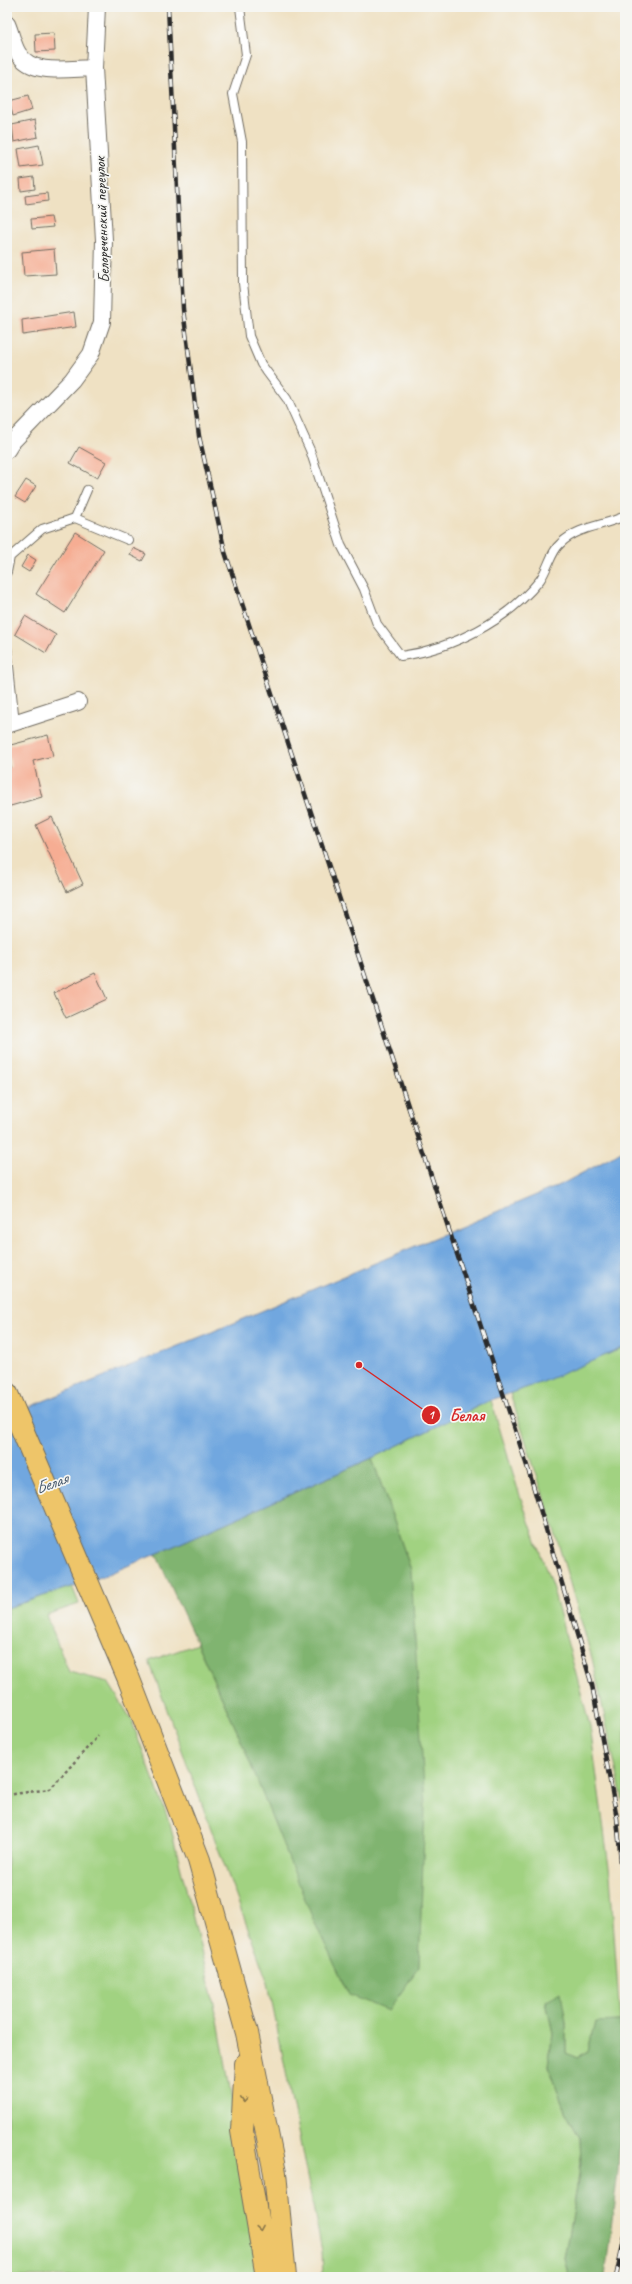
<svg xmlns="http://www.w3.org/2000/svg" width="632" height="2284" font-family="Caveat,sans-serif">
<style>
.green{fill:#a1d281;stroke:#667e56}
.forest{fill:#80b46f;stroke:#56704d}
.water{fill:#71a7df;stroke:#4e6985}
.building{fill:#f6ad93}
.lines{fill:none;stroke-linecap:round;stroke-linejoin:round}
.service-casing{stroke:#706b60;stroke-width:10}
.minor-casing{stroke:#706b60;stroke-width:18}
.primary-casing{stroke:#706b60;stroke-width:24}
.path{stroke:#706b60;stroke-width:2.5;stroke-dasharray:3 3;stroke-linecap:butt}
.service{stroke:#fff;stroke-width:8}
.minor{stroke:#fff;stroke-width:16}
.primary{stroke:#eec569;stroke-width:22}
.rail-casing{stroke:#2b2b2b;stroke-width:4.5}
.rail{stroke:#f6f6f2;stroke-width:3;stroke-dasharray:9;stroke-linecap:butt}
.oneway{stroke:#8c784a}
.labels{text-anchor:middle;stroke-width:3.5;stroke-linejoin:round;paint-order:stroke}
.street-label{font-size:16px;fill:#2b2b2b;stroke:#f6f6f2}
.water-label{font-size:17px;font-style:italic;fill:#44566a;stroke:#f6f6f2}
.leader{fill:none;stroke:#d62828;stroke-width:1.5}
.callout-dot{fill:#d62828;stroke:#f6f6f2;stroke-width:1.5}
.mark-label{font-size:12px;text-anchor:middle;font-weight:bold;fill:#fff}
.callout-label{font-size:17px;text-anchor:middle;font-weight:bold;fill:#d62828;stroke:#f6f6f2;stroke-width:3.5;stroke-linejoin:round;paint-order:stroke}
</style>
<rect width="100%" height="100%" fill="#f6f6f2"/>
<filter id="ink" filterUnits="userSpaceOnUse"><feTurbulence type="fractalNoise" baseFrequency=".025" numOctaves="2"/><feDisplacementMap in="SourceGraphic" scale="8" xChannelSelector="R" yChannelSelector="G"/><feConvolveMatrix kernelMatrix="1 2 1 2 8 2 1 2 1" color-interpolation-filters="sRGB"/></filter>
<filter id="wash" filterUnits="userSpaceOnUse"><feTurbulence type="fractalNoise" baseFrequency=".012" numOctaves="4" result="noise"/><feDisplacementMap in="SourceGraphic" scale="16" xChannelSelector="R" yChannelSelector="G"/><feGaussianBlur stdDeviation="0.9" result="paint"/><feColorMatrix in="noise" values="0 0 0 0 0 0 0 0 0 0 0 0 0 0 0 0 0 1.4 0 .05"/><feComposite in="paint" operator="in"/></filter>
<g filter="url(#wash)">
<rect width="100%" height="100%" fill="#efe1c3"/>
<path class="green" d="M625 1347V1811L592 1658 551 1519 510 1393Z
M491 1400 518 1490 553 1589 590 1726 610 1875 620 2021 595 2023 588 2051 577 2057 566 2052V2022L546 2002 553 2033 548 2066 565 2111 580 2138 581 2164 564 2259 569 2277H323L322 2251 268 1983 149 1661 197 1644 237 1731 411 1570 372 1458Z
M72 1586 79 1604 46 1615 69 1672 108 1682 131 1719 170 1824 218 2020 263 2277H7V1608Z"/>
<path class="forest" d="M372 1458 411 1570 425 1806 419 1967 388 2011 349 1995 313 1919 237 1731 156 1554Z
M561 1992 566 2022V2052L577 2057 588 2051 595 2022 620 2021 622 2085 618 2171 605 2277H569L564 2259 581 2164 580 2138 565 2111 548 2066 553 2033 546 2002Z"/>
<path class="water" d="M625 1150V1347L543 1382 491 1400 372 1458 156 1554 101 1577 7 1608V1416L200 1337 560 1185Z"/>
<g id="blocks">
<path class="building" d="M54 33 55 51 36 52 35 34Z
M28 96 32 110 13 116 9 101Z
M35 120 38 137 14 142 12 125Z
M39 145 43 165 21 168 18 149Z
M34 177 35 189 21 191 20 179Z
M47 193 48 201 26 204 25 196Z
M51 217 53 227 32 229 31 219Z
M54 249 56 274 24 276 22 252Z
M74 312 76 327 23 335 22 320Z
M7 397 11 399 7 407Z
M79 447 106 462 97 478 70 463Z
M26 480 36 486 25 503 15 497Z
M75 532 104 550 65 613 36 594Z
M133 548 146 554 142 561 130 555Z
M28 555 36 560 29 572 21 567Z
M25 616 56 635 46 653 15 634Z
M48 735 53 756 33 761 42 797 7 807V768L11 767 7 746Z
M52 817 83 884 67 892 36 825Z
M95 973 107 999 66 1018 54 993Z"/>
</g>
</g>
<g filter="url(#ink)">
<use href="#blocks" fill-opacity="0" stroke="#706b60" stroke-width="1"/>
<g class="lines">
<defs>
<path id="service" d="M240 7 246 55 233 94 242 142 243 283 249 336 261 364 287 399 310 450 341 545 364 589 377 624 401 656C452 649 507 621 540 580 548 569 551 551 561 543 579 526 604 526 625 516
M75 518 128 540
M7 572 10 557 42 529 75 518 87 490
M7 647 15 723"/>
<path id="minor" d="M7 24C11 33 13 45 18 53 32 77 71 68 94 68
M7 450 12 442 72 380 91 354 102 322 104 240 94 68 97 7
M7 725 78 702"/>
<path id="primary" d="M7 1394 128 1677 199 1860 247 2033 275 2173 285 2277
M246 2064 242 2131 267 2277"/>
</defs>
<use href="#service" class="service-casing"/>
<use href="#minor" class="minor-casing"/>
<use href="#primary" class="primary-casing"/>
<path class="path" d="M7 1795 50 1789 98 1736"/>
<use href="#service" class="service"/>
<use href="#minor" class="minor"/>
<use href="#primary" class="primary"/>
<defs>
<path id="rail" d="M168 7 183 309 199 436 225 552 530 1475 592 1685 617 1818 625 1906
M616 2277 625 2235"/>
</defs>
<use href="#rail" class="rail-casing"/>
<use href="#rail" class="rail"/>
</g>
<defs><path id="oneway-chevron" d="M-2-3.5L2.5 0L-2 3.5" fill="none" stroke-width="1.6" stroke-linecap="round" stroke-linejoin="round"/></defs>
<g class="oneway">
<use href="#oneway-chevron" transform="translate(244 2100) rotate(93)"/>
<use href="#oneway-chevron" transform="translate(260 2228) rotate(80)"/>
</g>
</g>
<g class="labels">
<g class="street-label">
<text transform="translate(101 220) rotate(-92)" y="6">Белореченский переулок</text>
</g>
<g class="water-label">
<text transform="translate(51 1483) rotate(-20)" y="6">Белая</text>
</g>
</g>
<path class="leader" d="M359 1365L431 1415"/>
<g class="callout-dot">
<circle cx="359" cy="1365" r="4"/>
<circle cx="431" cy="1415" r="10"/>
</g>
<g class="mark-label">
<text x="431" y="1419">1</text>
</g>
<g class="callout-label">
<text x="467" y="1421">Белая</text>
</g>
<rect width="632" height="2284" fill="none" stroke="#f6f6f2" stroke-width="24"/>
</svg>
